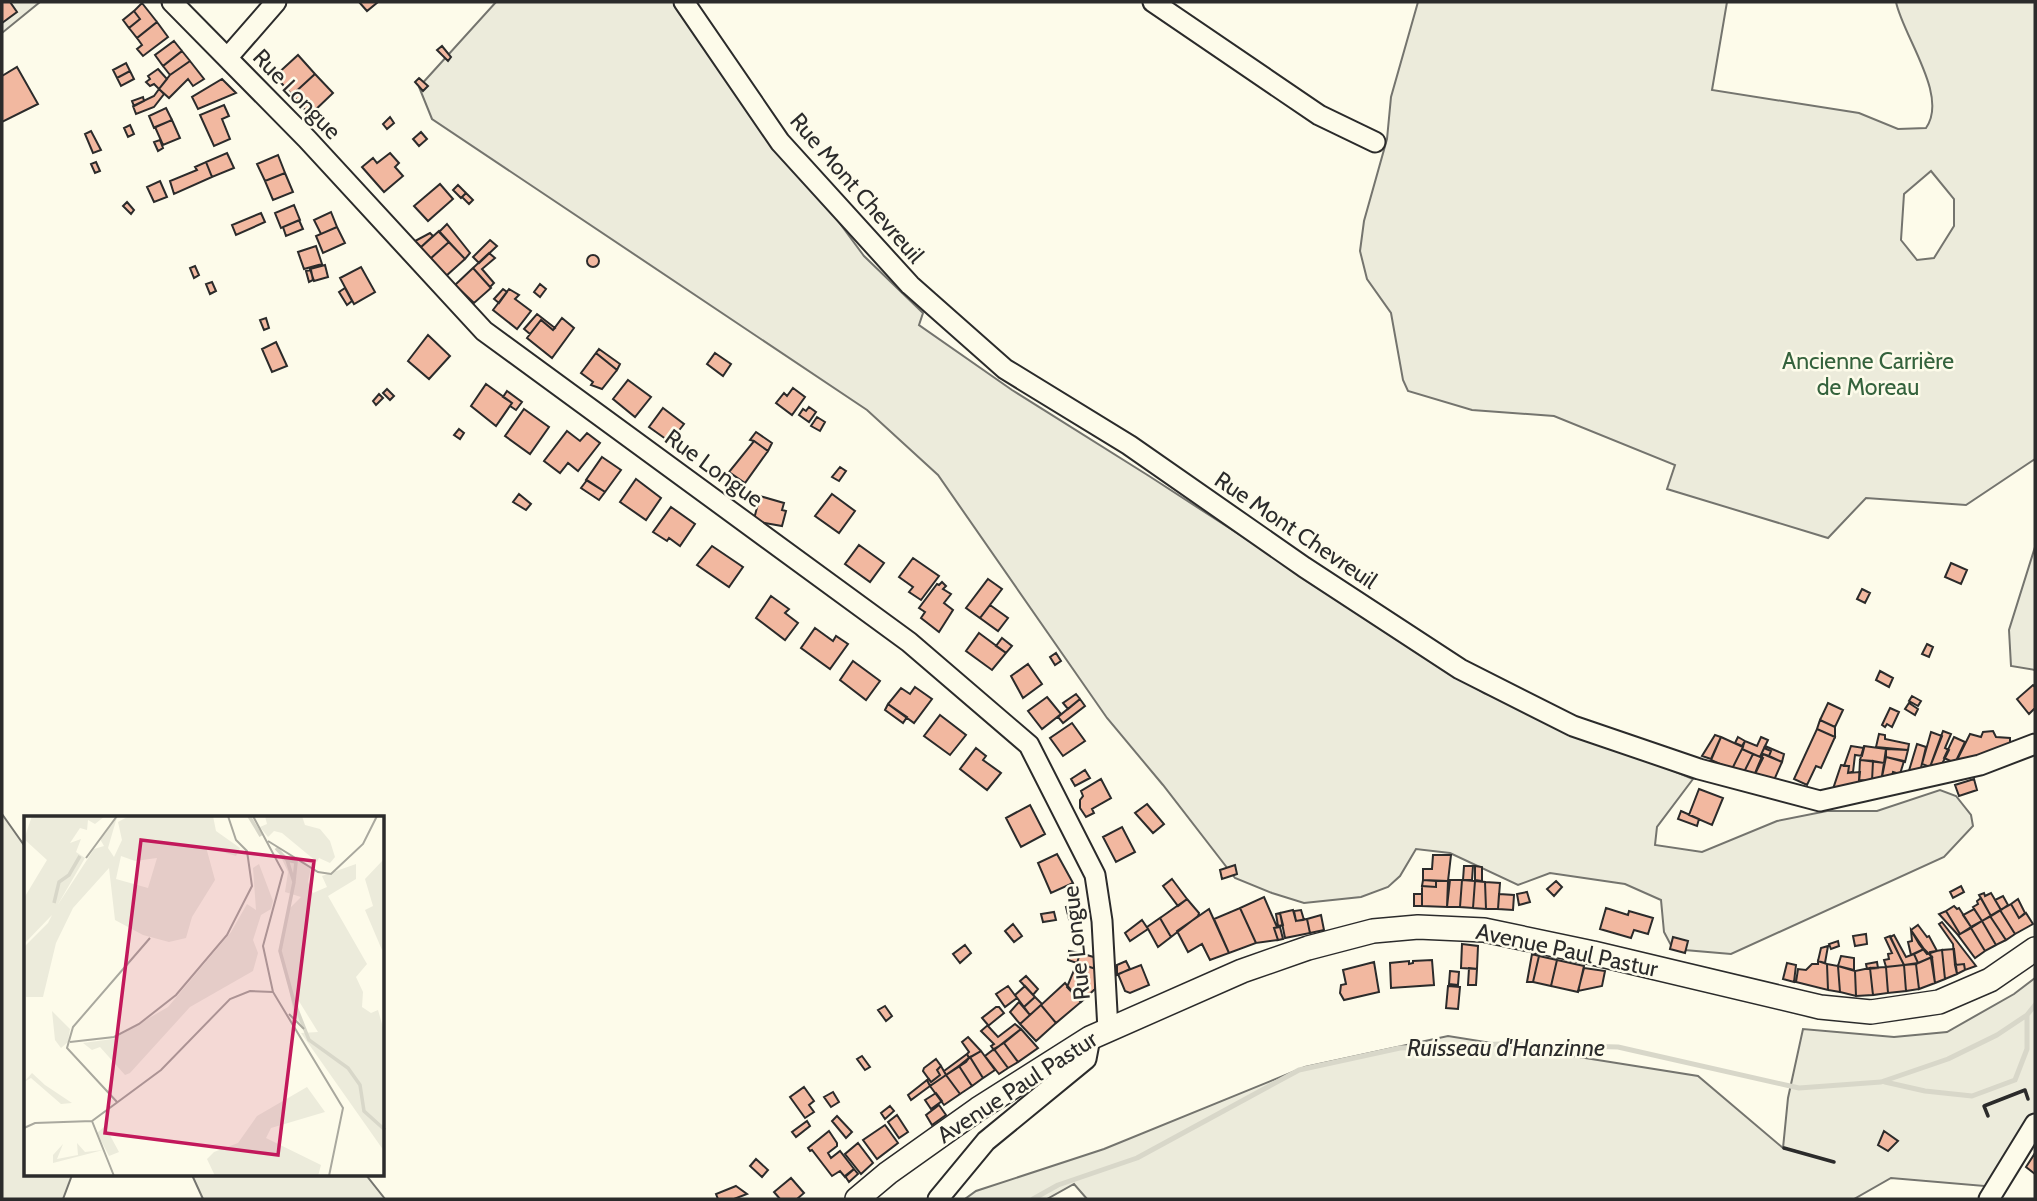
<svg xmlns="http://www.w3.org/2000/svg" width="2037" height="1201" font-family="Cabin,sans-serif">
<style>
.green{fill:#ecebdb;stroke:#74746e;stroke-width:2;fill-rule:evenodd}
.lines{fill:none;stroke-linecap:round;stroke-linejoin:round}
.stream{stroke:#d8d7c9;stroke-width:5}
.building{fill:#f2b8a0;stroke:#2b2b2b;stroke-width:2}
.minor-casing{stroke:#2b2b2b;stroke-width:23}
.major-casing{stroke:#2b2b2b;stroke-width:26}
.minor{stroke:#fdfbea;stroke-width:19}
.major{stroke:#fdfbea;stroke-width:23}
.wall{stroke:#2b2b2b;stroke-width:3.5}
.labels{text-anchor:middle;stroke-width:5;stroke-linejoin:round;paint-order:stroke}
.street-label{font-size:23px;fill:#2b2b2b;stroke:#fdfbea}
.park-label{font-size:23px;fill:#34623c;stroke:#fdfbea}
.water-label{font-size:24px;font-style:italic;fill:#2b2b2b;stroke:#fdfbea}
.inset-river{fill:none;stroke:#d8d7c9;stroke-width:3.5}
.inset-road{fill:none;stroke:#a9a89e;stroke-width:2}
.view{fill:#c2185b;fill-opacity:0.15;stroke:#c2185b;stroke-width:3.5}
.inset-edge{fill:none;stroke:#2b2b2b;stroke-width:3.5}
</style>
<rect width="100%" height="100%" fill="#fdfbea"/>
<path class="green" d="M2 2H40L2 33Z
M496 2H676L864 256 923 313 919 325 1012 390 1149 476 1484 693 1693 779 1657 827 1655 845 1702 852 1777 821 1827 811H1877L1940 790 1956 796 1971 815 1973 826 1944 857 1731 954 1673 949 1664 932 1661 900 1625 884 1550 873 1518 885 1450 853 1416 849 1400 876 1388 887 1361 897 1304 903 1272 893 1235 878 1163 785 1107 718 938 475 867 410 432 119 419 87Z
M1418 2H1727L1712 90 1859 113 1898 129 1926 128C1949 96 1903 36 1896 2H2035V459L1966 505 1866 498 1828 538 1667 489 1675 465 1554 416 1472 410 1408 391 1403 380 1391 313 1367 279 1360 251 1364 221 1387 139 1391 97ZM1931 171 1954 199V226L1934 258 1917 260 1901 240 1904 194Z
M2035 547V670L2011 666 2009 630Z
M2 814 26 848V1175H72L63 1199H2Z
M2035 978V1124L1996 1187 1891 1178 1854 1199H1087L1074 1184 1047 1199H965L976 1191 1104 1149 1305 1067 1448 1036 1698 1076 1783 1148 1788 1098 1803 1029 1894 1037 1947 1032 2014 994Z
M192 1175H366L385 1199H203Z"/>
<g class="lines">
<path class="stream" d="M1885 1082 1925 1091 1972 1096 2015 1080 2027 1049V1015
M1033 1199 1058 1185 1137 1158 1299 1070 1400 1048 1500 1044 1618 1047 1799 1088 1881 1082 1948 1059 1997 1035 2027 1015 2035 1005"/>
</g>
<path class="building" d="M2 2H10L17 12 2 23Z
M359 2H378L367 11Z
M142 3 157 22 137 38 129 28 140 19 134 11Z
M134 11 140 19 129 28 123 20Z
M157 22 168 37 143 56 137 49 142 45 137 38Z
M174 41 182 51 163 66 155 55Z
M442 46 451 57 448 61 437 50Z
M182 51 190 61 170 75 163 66Z
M298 55 315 74 292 95 275 76Z
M190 61 204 79 193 86 188 79 169 98 159 89 170 75Z
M126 63 130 71 117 78 113 70Z
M17 67 38 104 2 122V76Z
M158 69 167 79 159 89 154 84 150 86 146 82 150 79 148 76Z
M130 71 134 79 121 86 117 78Z
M315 74 333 93 310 115 292 95Z
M419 78 428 86 423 91 415 82Z
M222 79 236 93 198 109 192 97Z
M159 89 164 94 154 107 136 114 133 106 154 96Z
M143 97 144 101 134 106 132 101Z
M224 105 229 116 222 119 230 139 214 146 200 115Z
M166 108 172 120 154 128 149 116Z
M390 117 394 123 387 129 383 124Z
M172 120 180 138 163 145 155 127Z
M130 125 134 134 128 137 124 128Z
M91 131 101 150 93 153 85 134Z
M421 132 427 139 419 146 413 139Z
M160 140 163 148 158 151 154 142Z
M227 153 234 168 212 177 206 162Z
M390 153 399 163 395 167 403 176 384 192 362 167 373 158 377 163Z
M278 155 285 173 265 181 257 164Z
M96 162 100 171 95 173 91 164Z
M206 162 212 177 174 194 170 181 197 170 195 167Z
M285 173 293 192 273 200 265 181Z
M160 181 167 197 154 202 147 187Z
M440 184 453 199 428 221 414 206Z
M458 185 466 193 461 198 453 190Z
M466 193 473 200 469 204 462 197Z
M127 202 134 210 131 214 123 206Z
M294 205 300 220 281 228 275 213Z
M331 212 337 227 321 234 314 220Z
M261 213 265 222 236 235 232 225Z
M299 220 303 229 286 236 283 227Z
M447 224 470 253 465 259 439 232Z
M337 227 345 243 323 253 316 236Z
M439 231 449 242 430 259 420 248Z
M430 233 433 236 421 247 415 241Z
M490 240 497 246 479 263 473 257Z
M449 242 465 259 446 276 430 259Z
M316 246 322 264 304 269 298 252Z
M489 253 495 258 482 269 494 283 490 287 473 268Z
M587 261a6 6 0 1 1 12 0a6 6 0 1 1-12 0Z
M325 265 328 277 314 281 310 269Z
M195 266 199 275 194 278 190 268Z
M361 267 375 292 354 304 340 278Z
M473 268 491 288 474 303 455 285Z
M311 270 313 280 309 282 306 271Z
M212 282 216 291 210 294 206 284Z
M540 284 546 289 540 297 534 292Z
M345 288 352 301 347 305 339 292Z
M503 289 507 292 499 303 494 299Z
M509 289 519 295 515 299 531 311 517 329 493 310Z
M537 314 555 328 553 330 541 320 530 334 524 329Z
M266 318 269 328 264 330 260 320Z
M562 318 574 328 552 358 527 338 541 320 553 330Z
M428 335 450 356 429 379 408 361Z
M276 342 287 366 272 372 262 349Z
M599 349 620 364 617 370 596 353Z
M596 353 617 370 602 389 591 385 593 382 581 373Z
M715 353 731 364 723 376 707 364Z
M628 380 651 397 635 417 613 399Z
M486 384 512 403 496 426 471 406Z
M793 388 805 397 792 415 776 403 784 393 787 396Z
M387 389 394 396 390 400 383 393Z
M507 391 522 402 516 410 510 406 512 403 503 397Z
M379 394 383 398 376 405 373 401Z
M809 407 816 412 809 422 799 415 803 409 806 411Z
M663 408 684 424 670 442 649 427Z
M524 409 549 427 530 454 505 436Z
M817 417 825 422 820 431 811 426Z
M459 429 464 433 460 439 454 435Z
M567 431 580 441 587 433 600 443 578 471 568 463 560 473 544 461Z
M756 432 772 443 768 451 754 441 750 440Z
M754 441 768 451 745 483 729 472Z
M602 457 621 470 605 492 586 480Z
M840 467 846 471 839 481 832 477Z
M636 479 661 498 646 520 620 502Z
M587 480 605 492 599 500 581 488Z
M519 494 531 504 526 510 513 502Z
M832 494 855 511 839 533 815 516Z
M760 496 784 503 782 510 786 511 782 526 759 522 754 519Z
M671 507 695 524 680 546 669 538 667 541 653 532Z
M859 545 884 563 870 582 845 564Z
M712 546 743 567 729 587 697 565Z
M913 558 939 576 921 600 909 592 913 587 899 577Z
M1951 563 1967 570 1961 584 1945 577Z
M988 579 1002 589 980 618 966 608Z
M942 582 946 586 943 589 951 594 944 603 953 610 939 632 921 618 925 612 919 608 937 584 939 585Z
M1862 589 1870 593 1865 603 1857 599Z
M771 596 789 609 785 613 798 623 785 640 756 618Z
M990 605 1008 618 998 631 980 618Z
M815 628 833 641 836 636 848 644 830 669 801 648Z
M979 633 1006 653 992 670 966 651Z
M1002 638 1012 646 1006 653 996 646Z
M1927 644 1933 647 1929 657 1922 654Z
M1056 653 1061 661 1055 665 1050 657Z
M853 661 880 681 866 700 840 680Z
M1028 664 1042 684 1023 698 1011 676Z
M1880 671 1893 678 1889 687 1876 680Z
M2033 685 2035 687V708L2029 714 2017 699Z
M915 687 932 699 914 723 888 704 901 688 910 694Z
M1076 694 1080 699 1068 709 1063 703Z
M1912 696 1921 701 1918 706 1909 701Z
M1047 697 1061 714 1042 729 1028 711Z
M1080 699 1085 706 1063 723 1058 717Z
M1828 703 1843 710 1835 727 1820 720Z
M1909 703 1918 709 1915 715 1905 709Z
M888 704 907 717 903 723 885 710Z
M1890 708 1899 712 1892 727 1887 724 1885 727 1882 725Z
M940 715 966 735 950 755 924 736Z
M1820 720 1835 727V737L1817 729Z
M1072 723 1085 741 1063 756 1050 738Z
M1817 729 1835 737 1821 768 1816 766 1807 785 1794 779Z
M1943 731 1951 734 1945 748 1949 750 1939 770 1930 767Z
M1993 731 1996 737 2010 738V749L1967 764 1957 760 1970 734 1981 737 1983 732Z
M1931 732 1942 736 1930 767 1922 764Z
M1879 734 1885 735V739L1909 744 1908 750 1876 747Z
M1715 735 1721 737 1711 759 1702 756Z
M1721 737 1743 747 1732 769 1711 760Z
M1738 737 1745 741 1742 746 1735 743Z
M1761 737 1768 740 1760 757 1742 749 1745 741 1757 746Z
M1954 737 1965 742 1955 763 1944 758Z
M1917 744 1926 747 1919 776 1908 774Z
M1765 746 1784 754 1782 762 1769 756 1771 751 1764 748Z
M1851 746 1864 748 1862 756 1855 755 1853 772 1848 773 1849 766H1844Z
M1864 746 1886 749 1884 763 1860 760Z
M976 748 986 756 983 760 1001 773 987 790 960 769Z
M1764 748 1771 751 1769 756 1763 754 1760 757Z
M1742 749 1753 754 1743 774 1732 769Z
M1886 749 1908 750 1905 762 1886 757Z
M1753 754 1763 758 1753 778 1743 774Z
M1763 754 1782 762 1771 787 1753 778Z
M1886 757 1904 761 1900 774 1893 772 1891 781 1881 782Z
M1860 760 1873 761 1872 781 1859 780Z
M1873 761 1884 763 1881 782 1872 781Z
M1841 765 1849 766 1848 773 1860 772 1858 792 1833 789Z
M1085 770 1090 778 1075 786 1071 779Z
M1101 779 1111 798 1092 809 1094 813 1086 817 1080 808V800L1083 796 1081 791Z
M1974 779 1977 790 1959 796 1955 785Z
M1699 789 1723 798 1712 825 1689 815Z
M1147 804 1164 824 1153 833 1135 813Z
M1030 805 1045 834 1021 847 1006 818Z
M1681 811 1699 819 1697 826 1678 819Z
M1122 827 1135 852 1116 862 1103 837Z
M1057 854 1073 883 1051 893 1038 863Z
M1433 855H1451L1448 881 1423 880V869H1432Z
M1235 865 1237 874 1222 879 1220 870Z
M1464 866H1473L1472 880H1463Z
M1475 866 1482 867V881L1475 880Z
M1172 879 1187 899 1178 906 1163 886Z
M1423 880 1436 881V887L1422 886Z
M1450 880H1462L1460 907H1447Z
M1462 880 1475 881 1473 908 1460 907Z
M1436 881H1448L1447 907 1422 906V886L1436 887Z
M1475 881 1485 882 1486 909 1473 908Z
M1556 881 1562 887 1554 896 1547 889Z
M1485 882 1500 883 1498 909H1486Z
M1961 886 1964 892 1953 898 1950 892Z
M1527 892 1530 902 1519 905 1517 894Z
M1984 893 1985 896 1991 893 2001 910 1991 916 1979 895Z
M1414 894H1422V906H1414Z
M1499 894 1514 895 1513 910 1498 909Z
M2003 896 2008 905 2001 910 1995 900Z
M1264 897 1277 927 1274 928 1278 940 1256 943 1240 908Z
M1981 898 1991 916 1982 921 1973 907 1978 904 1977 901Z
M1187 899 1199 913 1198 916 1171 937 1160 918Z
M2018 899 2025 913 2019 918 2011 904Z
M2011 904 2019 918 2026 913 2033 924 2015 934 2000 910Z
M1074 905 1077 917 1069 919 1066 907Z
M1954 906 1957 909 1959 908 1971 927 1960 934 1946 911Z
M1240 908 1256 943 1229 953 1214 919Z
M1606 908 1628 915 1629 911 1653 918 1648 934 1634 930 1631 938 1600 929Z
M1209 909 1229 953 1210 960 1202 944 1188 952 1177 931Z
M1974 909 1982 921 1971 927 1963 915Z
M1293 910 1296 921 1307 919 1310 933 1285 938 1280 913Z
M1301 910 1304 920 1296 921 1294 911Z
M2000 910 2015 934 2006 940 1990 916Z
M1946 911 1960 934 1958 935 1939 914Z
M1054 912 1056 920 1043 922 1041 914Z
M1280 913 1283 925 1278 926 1276 914Z
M1321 915 1324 930 1310 933 1307 919Z
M1990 916 2006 940 1996 945 1982 921Z
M1160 918 1171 937 1158 947 1147 927Z
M1142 920 1148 929 1130 941 1125 933Z
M1982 921 1996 945 1985 951 1971 928Z
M1942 922 1976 966 1965 970 1964 964 1955 965 1953 944 1939 924Z
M1013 924 1022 936 1014 942 1005 931Z
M1918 925 1927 937 1929 936 1937 951 1927 954 1919 944 1911 930Z
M1280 927 1283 939 1278 940 1274 928Z
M1971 928 1985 951 1975 958 1958 935Z
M1911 930 1924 949 1911 955 1908 942 1912 941Z
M1866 934 1867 944 1855 946 1853 936Z
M1894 935 1906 957 1914 954 1918 963 1904 965 1890 937Z
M1890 936 1900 957 1904 965 1886 967 1884 960 1889 959 1888 954 1892 953 1885 938Z
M1673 937 1688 941 1685 953 1670 949Z
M1838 941 1839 946 1831 949 1829 944Z
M1462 944 1478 946 1477 969 1461 968Z
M965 945 971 953 960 963 953 954Z
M1828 946 1825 963 1818 961 1821 948Z
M1924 949 1932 957 1918 963 1914 954Z
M1954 949 1957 974 1945 979 1942 950Z
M1942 950 1945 979 1935 983 1930 952Z
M1069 951 1080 953 1077 963 1068 960Z
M1080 953 1097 958 1096 969 1077 963Z
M1532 954 1539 956 1533 982H1527Z
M1539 956 1557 960 1551 986 1533 982Z
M1841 956 1854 958V970L1838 966Z
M1932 957 1935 983 1919 989 1916 964Z
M1432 960 1434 985 1391 988 1390 963 1409 961V964L1413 963V961Z
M1557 960 1584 966 1578 992 1551 986Z
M1126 961 1130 969 1117 975V965Z
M1818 961 1827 964 1828 990 1796 982 1798 969 1806 970 1812 964H1818Z
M1374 962 1379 992 1344 1000 1340 993 1341 985 1346 984 1343 970Z
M1877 962 1878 968 1867 969 1866 964Z
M1077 963 1096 969 1095 989 1081 1002 1067 987Z
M1787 963 1796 965 1794 982 1783 979Z
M1827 964 1838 966 1840 992 1828 990Z
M1916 964 1919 989 1906 991 1904 965Z
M1964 964 1965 970 1957 974 1955 965Z
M1141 965 1149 985 1130 993 1125 991 1118 974Z
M1904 965 1906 991 1888 993 1886 967Z
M1838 966 1855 971 1856 996 1840 992Z
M1886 967 1888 993 1873 995 1870 968Z
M1469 968 1477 969 1476 985H1468Z
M1584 968 1605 971 1602 986 1578 991Z
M1870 968 1873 995 1856 996 1855 971Z
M1450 971 1459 972 1458 985 1449 984Z
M1026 976 1038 989 1033 995 1020 981Z
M1065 983 1081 1002 1056 1023 1041 1005Z
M1008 986 1017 998 1005 1007 996 994Z
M1025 986 1035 997 1024 1007 1015 995Z
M1448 986 1460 987 1458 1009 1446 1008Z
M1035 997 1042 1004 1030 1015 1024 1007Z
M1019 1002 1030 1015 1020 1024 1010 1012Z
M1041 1005 1056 1023 1036 1041 1020 1024Z
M885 1006 892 1016 886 1021 878 1010Z
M996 1007H999L1004 1013 988 1026 998 1037 1015 1024 1021 1029 994 1050 991 1046 994 1044 981 1031 988 1025 982 1018Z
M1021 1029 1038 1048 1018 1062 1004 1043Z
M968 1037 981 1051 969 1058 967 1054 969 1052 962 1042Z
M1004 1043 1018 1062 1008 1068 994 1049Z
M994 1049 1008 1068 999 1074 985 1056Z
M981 1051 995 1070 983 1078 970 1057Z
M967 1054 969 1058 966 1062 946 1075 944 1071Z
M862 1056 870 1067 865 1070 857 1059Z
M970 1057 983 1078 972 1086 959 1066Z
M936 1059 941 1066 937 1070 940 1075 931 1082 923 1071 924 1068Z
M941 1066 946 1075 930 1086 927 1080 929 1079 931 1082 940 1075 937 1070Z
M959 1066 972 1086 960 1094 946 1075Z
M946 1075 960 1094 944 1105 930 1086Z
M927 1080 930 1086 911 1100 908 1095Z
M804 1087 814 1101 809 1105 814 1112 805 1118 790 1097Z
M833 1092 839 1102 831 1107 824 1097Z
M936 1093 942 1101 931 1109 925 1100Z
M939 1105 946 1115 932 1125 926 1115Z
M890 1106 894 1111 885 1119 881 1113Z
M897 1115 908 1132 899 1138 888 1122Z
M837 1116 852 1132 846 1138 832 1121Z
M807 1121 810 1126 796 1137 792 1132Z
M885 1125 898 1143 877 1159 863 1140Z
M829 1131 837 1143V1146L828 1153 831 1158 840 1151 854 1169 845 1177 840 1171 832 1176 812 1150 810 1151 808 1148Z
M1884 1131 1898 1141 1888 1151 1878 1145Z
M858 1143 873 1163 861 1174 845 1154Z
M2035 1153V1174L2026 1167Z
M756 1159 768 1170 762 1177 750 1166Z
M854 1169 858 1174 849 1182 845 1176Z
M791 1178 804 1193 797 1199H780L774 1192Z
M736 1186 747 1194 734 1199H718L716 1194Z"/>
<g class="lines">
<defs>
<path id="minor" d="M172 2 307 139 484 331 909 642 1029 745 1095 875 1102 921 1108 1030
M684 2 780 142 910 285 1005 369 1129 445 1304 567 1460 669 1573 726 1699 769 1820 801 1980 765 2035 744
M1153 2 1319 115 1375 142
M228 57 276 2
M938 1199 986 1141 1086 1059 1090 1038
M1989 1199 2035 1124"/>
<path id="major" d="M857 1199 888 1173 978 1109 1090 1038 1242 971 1308 948 1373 931 1418 927 1484 930 1593 953 1820 1007 1871 1012 1939 1002 1990 980 2035 949"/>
</defs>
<use href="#minor" class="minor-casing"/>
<use href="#major" class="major-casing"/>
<use href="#minor" class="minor"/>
<use href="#major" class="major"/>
<path class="wall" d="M1988 1116 1984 1106 2025 1090 2028 1099
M1784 1148 1834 1162"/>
</g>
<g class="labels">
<g class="street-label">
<text transform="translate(297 94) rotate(46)" y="8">Rue Longue</text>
<text transform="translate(857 188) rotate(49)" y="8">Rue Mont Chevreuil</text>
<text transform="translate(714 468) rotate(36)" y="8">Rue Longue</text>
<text transform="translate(1296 530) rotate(34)" y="8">Rue Mont Chevreuil</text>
<text transform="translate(1076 943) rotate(-96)" y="8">Rue Longue</text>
<text transform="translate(1567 950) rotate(12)" y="8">Avenue Paul Pastur</text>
<text transform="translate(1017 1087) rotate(-33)" y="8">Avenue Paul Pastur</text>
</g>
<g class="park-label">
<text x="1868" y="369">Ancienne Carrière<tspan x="1868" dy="26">de Moreau</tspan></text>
</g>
<g class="water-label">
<text x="1506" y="1056">Ruisseau d'Hanzinne</text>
</g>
</g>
<g transform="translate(24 816)">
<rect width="360" height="360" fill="#fdfbea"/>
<path d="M8 0H81L71 8 64 4 63 14 56 12 46 27 57 23 52 36 61 42 33 90 70 33 80 30 76 23 93 1 84 32 90 41 98 24 94 6 105 0H189L192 15 216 32 212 40 182 31 191 64 168 101 162 122 145 126 119 119 91 104 85 52 49 92 32 127 19 181H2L0 131 24 107 28 99 0 128V82L23 44 0 23ZM97 40 111 45 133 42 124 72 92 63ZM241 0H278L281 9 296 13 306 25 311 41 306 47 295 42 293 46 258 17 250 15 244 21 236 11 243 8ZM273 40 287 51 284 66 289 77 303 71 298 60 332 48V63L304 80 343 148 332 161 339 176 338 191 347 197 354 194 360 215V335L277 217 294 216 273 182 278 213 270 198 256 127 266 92 277 81 261 76 264 56 257 41ZM360 43 361 132 358 134 341 94 349 90 341 63ZM235 48 249 85 247 93 237 99 229 124 234 137 229 155 166 191 106 257 101 259 76 231 68 234 59 227 89 223 144 191 207 116 223 88 232 94 229 52ZM28 195 46 213 44 226 37 232 31 224ZM8 257 21 269 48 287 37 288 7 262 0 266ZM283 271 301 296 247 312 242 322 297 349 294 360H191L183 343 190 336 214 327 233 300ZM81 310 95 336 85 340 73 317ZM53 327 61 336 79 334 29 347V339L39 328 33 343 54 339Z" fill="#ecebdb" fill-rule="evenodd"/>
<path class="inset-river" d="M225 0 237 20M252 32 263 44 270 66 256 135 270 186 285 224 324 252 336 269 340 295 361 314M263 44 272 46 270 65M30 87 35 66 45 59 56 40"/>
<path class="inset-road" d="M229 0 259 56 239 130 249 176 319 292 305 360M244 25 294 56 307 58 339 28 353 0M62 42 93 0M265 198 280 213M46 226 90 221 115 208 152 179 203 119 228 70 223 35 212 24 204 0M93 286 43 232 49 211 126 122M68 305 90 360M0 312 11 307 68 305 137 254 206 183 226 175 249 176"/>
<path class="view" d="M117 24 290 45 254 339 81 317Z"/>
<rect width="360" height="360" class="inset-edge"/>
</g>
<rect width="2037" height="1201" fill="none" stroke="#2b2b2b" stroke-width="7"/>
</svg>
